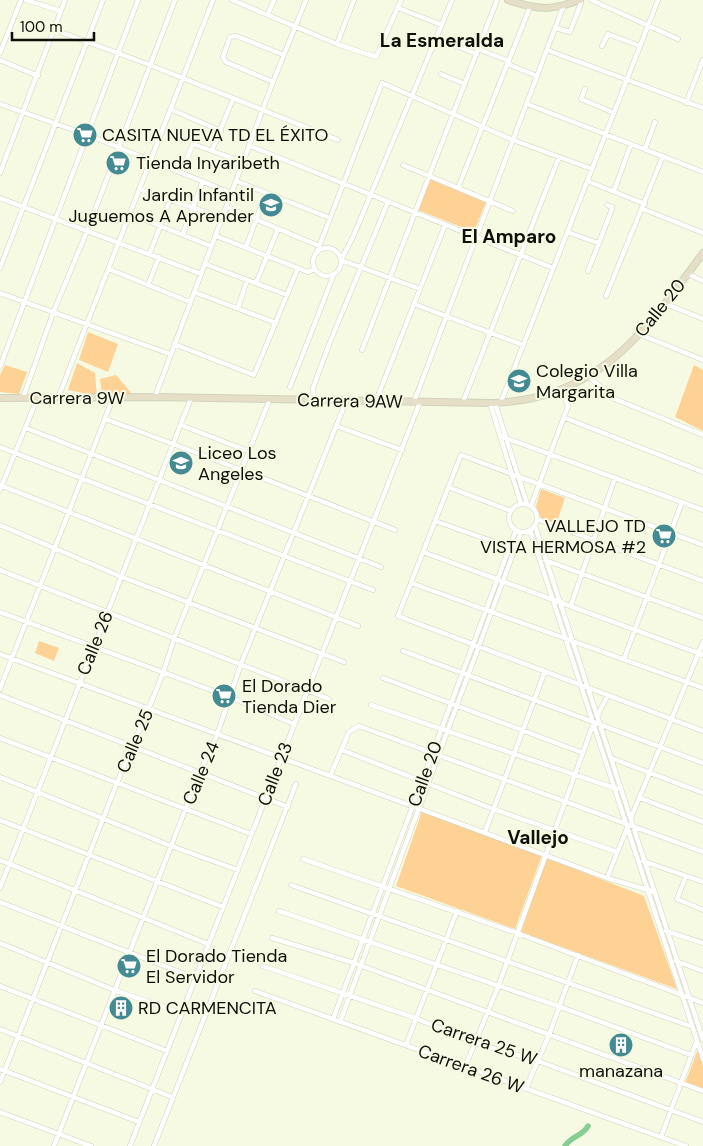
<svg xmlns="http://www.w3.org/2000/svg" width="703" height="1146" font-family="'DM Sans',sans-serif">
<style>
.green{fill:#fed195}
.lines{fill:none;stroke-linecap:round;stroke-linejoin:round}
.canal{stroke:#87ce94;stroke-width:5.5}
.street-casing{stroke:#cfd2bc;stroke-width:5.5}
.secondary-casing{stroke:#cfd2bc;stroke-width:8}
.street{stroke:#fff;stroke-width:4.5}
.secondary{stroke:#e6dfc7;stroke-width:6}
.labels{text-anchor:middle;stroke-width:4;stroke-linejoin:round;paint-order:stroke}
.poi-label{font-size:18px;fill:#0e0f08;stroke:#f7fae3;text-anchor:start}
.street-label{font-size:18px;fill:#0e0f08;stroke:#f7fae3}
.neighbourhood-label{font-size:19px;font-weight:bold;fill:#0e0f08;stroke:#f7fae3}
</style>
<rect width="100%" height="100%" fill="#f7fae3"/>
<path class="green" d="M430 179 486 202 474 232 418 210Z
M88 332 118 344 108 372 79 360Z
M77 363 95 373 97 398 93 395 68 390Z
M5 365 27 372 19 394 0 392V375Z
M694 365 703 370V431L675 417Z
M116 375 133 395 102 394 100 379Z
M541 489 565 498 556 525 541 519 536 506Z
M39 641 59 648 54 661 35 653Z
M422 811 542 855 515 929 396 886Z
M547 858 644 896 677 989 521 932Z
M698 1049 703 1066V1090L685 1083Z"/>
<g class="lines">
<path class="canal" d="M565 1146C571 1136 583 1136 588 1126"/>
<defs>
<path id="street" d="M26 0 61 11
M232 0 337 44 376 57 401 0
M591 0 678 39
M398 8 442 25
M268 14 274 0
M556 28 570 32 581 3 580 0
M55 30 150 65 338 140
M337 44 354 0
M454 45 477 54
M602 46 608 34 640 46
M478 49 509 61
M547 50 703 108
M0 53 21 0
M0 60 38 76
M508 64 537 76
M441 74 465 84
M273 82 226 62 223 57 230 37 236 36 284 55
M585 89 581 99 614 113
M686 103 703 60
M0 104 88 135 231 193
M527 104 703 172
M172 110 221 131
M250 146 553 268
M645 149 655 122
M212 150 233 99
M403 165 513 211
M181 172 193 144 243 162
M0 173 65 0
M236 181 330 218
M587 181 645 204
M458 188 530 7
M139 189 223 218
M614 191 631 144
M0 198 201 274
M227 207 319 246
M643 209 703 233
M130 214 211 246
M567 232 598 243
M183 234 203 181
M216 236 308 272 315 269
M246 247 266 193
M313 262a14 14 0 1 1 28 0a14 14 0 1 1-28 0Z
M317 252 382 83 513 140 592 169
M150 253 170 200
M205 264 287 295
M0 268 103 0
M109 269 190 302
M588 271 612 209V207L607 205
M688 274 703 281
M256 283 278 229
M148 285 159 257
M420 289 341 260 353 237 452 0
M194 292 276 323
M0 293 170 354
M606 296 663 156
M414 304 523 345
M666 304 703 319
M238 308 247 280
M639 334 703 360
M174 344 254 375 298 268
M362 350 497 0
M0 367 138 0
M589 377 615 399 703 435
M290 387 334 274
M155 397 273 82 306 0
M23 398 53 313 87 231 175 0
M58 398 213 0
M314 400 313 388 330 342 388 202
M376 401 445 225
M414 402 563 7
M463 402 559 157
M501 402 658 0
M490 403 521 504
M495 403 527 504
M565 418 703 472
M105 419C203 454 299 492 395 530
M181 425 248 451
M336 426 402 450
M26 428 381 567
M500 436 703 510
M0 447 373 590
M0 485 358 626
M448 487 511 511
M0 490 37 399
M509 518a14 14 0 1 1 28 0a14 14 0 1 1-28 0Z
M531 506 568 406 562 389
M537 519 703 581
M435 521 509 547
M0 525 122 577 344 662
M535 526 703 1040
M530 530 703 1059
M703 545 461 455 398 616 703 731
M423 552 703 655
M545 560 703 618
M0 570 329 699
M411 583 703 688
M571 605 615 478
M0 612 230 697 294 724
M403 651 703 763
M0 654 607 878 655 892
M624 659 682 502
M383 678 583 753
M0 689 113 398
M0 695 288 807
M371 705 617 789
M597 716 608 695
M0 738 251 834
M342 750 493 809 617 852
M611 758 703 793
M331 774 349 732 359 726 703 852
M0 777 171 846 238 870
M640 798 703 822
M631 818 703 642
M0 820 223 907
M485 832 545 671
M303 859 517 933 703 1003
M0 860 208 944
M643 861 703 882
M686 876 677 899 703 910
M607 878 628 826
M291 885 693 1027
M0 888 191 398
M0 902 195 978
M279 911 558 1006 691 1055
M666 931 703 943
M272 938 354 963 703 1091
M0 943 114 990 181 1013
M676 961 703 971
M263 966 415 1018 475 1043 538 1061 703 1122
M0 986 167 1051
M255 991 686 1146
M333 1019 516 530
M340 1022 521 532
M0 1029 172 1097
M406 1045 457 911
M465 1067 498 987 594 722
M0 1069 139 1122
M0 1082C40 983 78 882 117 783 136 735 160 688 174 639L269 401
M526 1088 549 1035 578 955
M0 1112 91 1146
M661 1137 697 1040
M54 1146 200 772 217 735 241 664 347 399
M130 1146 420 402
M154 1146 296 784"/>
<path id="secondary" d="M508 0C539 10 550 11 580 0
M0 398 155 397 490 403C599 400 644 333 703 253"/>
</defs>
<use href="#street" class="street-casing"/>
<use href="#secondary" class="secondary-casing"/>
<use href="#street" class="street"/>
<use href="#secondary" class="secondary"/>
</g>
<defs>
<symbol id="supermarket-disc" viewBox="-11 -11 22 22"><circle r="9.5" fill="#438a92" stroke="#f7fae3"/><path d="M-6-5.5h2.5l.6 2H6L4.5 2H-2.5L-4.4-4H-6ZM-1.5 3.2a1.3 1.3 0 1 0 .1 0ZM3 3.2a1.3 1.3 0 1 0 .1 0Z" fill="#fff"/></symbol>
<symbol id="school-disc" viewBox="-11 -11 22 22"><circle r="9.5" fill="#438a92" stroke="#f7fae3"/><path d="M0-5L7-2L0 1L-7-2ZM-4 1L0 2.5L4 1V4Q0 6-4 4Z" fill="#fff"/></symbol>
<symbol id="building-disc" viewBox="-11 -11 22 22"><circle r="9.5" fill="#438a92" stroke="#f7fae3"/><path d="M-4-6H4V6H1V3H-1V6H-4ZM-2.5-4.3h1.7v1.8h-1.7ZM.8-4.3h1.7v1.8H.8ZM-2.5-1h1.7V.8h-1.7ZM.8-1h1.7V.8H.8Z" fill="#fff"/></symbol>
</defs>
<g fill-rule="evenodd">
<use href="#supermarket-disc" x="71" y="121" width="28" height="28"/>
<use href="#supermarket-disc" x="104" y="149" width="28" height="28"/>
<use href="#school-disc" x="257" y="191" width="28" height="28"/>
<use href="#school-disc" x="505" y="367" width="28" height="28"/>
<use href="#school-disc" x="167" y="449" width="28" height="28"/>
<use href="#supermarket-disc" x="650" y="522" width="28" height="28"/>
<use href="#supermarket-disc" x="210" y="682" width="28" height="28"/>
<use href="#supermarket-disc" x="115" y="952" width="28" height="28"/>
<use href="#building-disc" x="107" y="994" width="28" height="28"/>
<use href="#building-disc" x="607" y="1031" width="28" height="28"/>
</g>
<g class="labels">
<g class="poi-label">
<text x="102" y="141">CASITA NUEVA TD EL ÉXITO</text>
<text x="136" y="169">Tienda Inyaribeth</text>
<text x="254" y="201" text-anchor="end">Jardin Infantil<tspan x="254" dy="21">Juguemos A Aprender</tspan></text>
<text x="536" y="377">Colegio Villa<tspan x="536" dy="21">Margarita</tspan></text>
<text x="198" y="459">Liceo Los<tspan x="198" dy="21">Angeles</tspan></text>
<text x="646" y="532" text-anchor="end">VALLEJO TD<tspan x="646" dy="21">VISTA HERMOSA #2</tspan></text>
<text x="242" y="692">El Dorado<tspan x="242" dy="21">Tienda Dier</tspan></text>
<text x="146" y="962">El Dorado Tienda<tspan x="146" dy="21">El Servidor</tspan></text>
<text x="138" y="1014">RD CARMENCITA</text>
<text x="621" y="1077" text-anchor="middle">manazana</text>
</g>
<g class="street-label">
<text transform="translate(660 308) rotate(-51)" y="6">Calle 20</text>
<text x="77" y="404">Carrera 9W</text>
<text transform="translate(350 401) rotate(1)" y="6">Carrera 9AW</text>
<text transform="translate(95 643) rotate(-68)" y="6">Calle 26</text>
<text transform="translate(135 741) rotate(-67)" y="6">Calle 25</text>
<text transform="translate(201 773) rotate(-67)" y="6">Calle 24</text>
<text transform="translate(275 774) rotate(-69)" y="6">Calle 23</text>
<text transform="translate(425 774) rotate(-70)" y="6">Calle 20</text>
<text transform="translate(484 1042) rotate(19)" y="6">Carrera 25 W</text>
<text transform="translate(471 1069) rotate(20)" y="6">Carrera 26 W</text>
</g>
<g class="neighbourhood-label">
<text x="442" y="47">La Esmeralda</text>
<text x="509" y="243">El Amparo</text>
<text x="538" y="844">Vallejo</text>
</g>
</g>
<path d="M12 32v8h82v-8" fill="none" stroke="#0e0f08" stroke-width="2.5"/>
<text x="20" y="32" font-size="15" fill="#0e0f08" stroke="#f7fae3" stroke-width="4" paint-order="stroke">100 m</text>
</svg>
